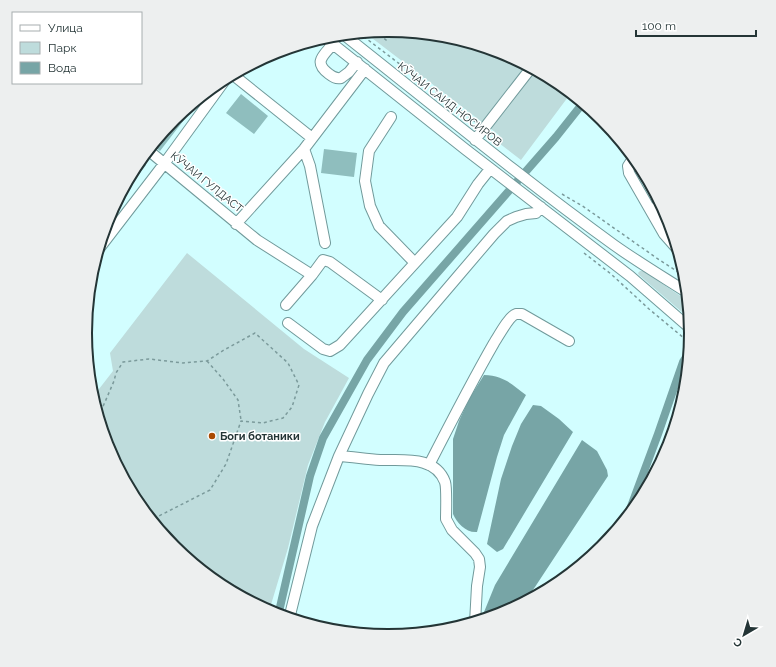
<svg xmlns="http://www.w3.org/2000/svg" width="776" height="667" font-family="Raleway,sans-serif">
<style>
.green{fill:#bedcdc}
.water{fill:#77a5a6}
.lines{fill:none;stroke-linecap:round;stroke-linejoin:round}
.canal{stroke:#77a5a6;stroke-width:8}
.building{fill:#8fbebe}
.minor-casing{stroke:#719a9b;stroke-width:12}
.path{stroke:#7b9a9b;stroke-width:1.5;stroke-dasharray:3 3;stroke-linecap:butt}
.minor{stroke:#fff;stroke-width:10}
.poi-dot{fill:#aa4a02;stroke:#fff;stroke-width:1.5}
.labels{text-anchor:middle;stroke-width:3;stroke-linejoin:round;paint-order:stroke}
.street-label{font-size:11px;fill:#243536;stroke:#fff}
.poi-label{font-size:11px;font-weight:bold;fill:#243536;stroke:#fff;text-anchor:start}
.rim{fill:none;stroke:#243536;stroke-width:2}
</style>
<rect width="100%" height="100%" fill="#d2feff"/>
<path class="green" d="M388 30 447 36 504 53 557 81 571 93 521 160 495 140 499 135 364 32Z
M187 253 304 349 349 378 325 422 308 465 288 548 270 608 267 611 219 586 173 548 136 502 108 449 92 398 113 371 110 353Z
M640 271H643L688 301 690 319 639 275 638 273Z"/>
<path class="water" d="M484 375C505 376 511 384 526 395L504 435 497 457 477 532C466 533 457 523 453 514V439L459 421 469 399Z
M533 405 541 406 559 419 573 432 503 549 497 552 487 544 501 479 512 446 521 424Z
M582 440 597 451 607 470 608 476 535 587 524 602 520 606 504 614 496 616 482 617 495 585Z"/>
<g class="lines">
<path class="canal" d="M626 520 658 434 683 362 690 351
M278 616 310 476 323 438 367 360 403 312 556 137 583 103"/>
</g>
<path class="building" d="M241 94 268 116 254 134 226 113Z
M196 101 197 103 160 151 152 145 174 119Z
M324 149 357 153 354 177 321 173Z
M139 160 146 165 125 193 122 191 136 165Z"/>
<g class="lines">
<defs>
<path id="minor" d="M343 34C433 105 521 178 614 245 638 262 663 277 688 293
M324 37 465 149 630 276 691 329
M333 44C323 56 313 62 329 74 333 77 336 79 341 78L349 72 357 62
M232 74 312 138
M391 117 369 151 365 181 370 206 379 226 415 263
M475 140 531 68
M304 149 310 166 325 243
M148 150 257 240 312 275
M634 157 628 166 629 173 664 234 679 251
M652 213 660 202
M236 224 304 149 365 69
M98 250 164 164 228 76
M286 305 312 275 323 260 330 262 382 300
M288 323 323 349 330 351 340 345 457 217 478 184 490 169
M339 456C353 457 366 459 380 460 402 461 435 455 445 482 447 488 446 512 446 519L452 530 475 553 479 559 480 567 477 586 475 623
M429 465C450 424 471 383 494 343 498 337 509 316 516 314 516 314 522 314 522 314L569 341
M289 619 312 526 339 456 368 394 384 363 459 275 494 234 507 221 516 217 526 214 536 213 541 207"/>
</defs>
<use href="#minor" class="minor-casing"/>
<path class="path" d="M375 31 386 40 394 31
M359 33 477 123
M491 133 496 136 492 142
M562 194 584 207 658 259 686 277
M584 253 611 274 649 309 691 344
M207 361 223 379 238 400 241 420
M98 417 105 402 114 381 116 373 123 362 149 359 183 363 207 361 224 350 255 333 288 363 299 385 292 407 283 418 263 423 241 421 226 464 210 490 151 520"/>
<use href="#minor" class="minor"/>
</g>
<circle class="poi-dot" cx="212" cy="436" r="4"/>
<g class="labels">
<g class="street-label">
<text transform="translate(450 104) rotate(38)" y="4">КӮЧАИ САИД НОСИРОВ</text>
<text transform="translate(207 182) rotate(39)" y="4">КӮЧАИ ГУЛДАСТ</text>
</g>
<g class="poi-label">
<text x="220" y="440">Боги ботаники</text>
</g>
</g>
<path d="M0 0H776V667H0ZM92 333a296 296 0 1 1 592 0a296 296 0 1 1-592 0Z" fill="#edefef" fill-rule="evenodd"/>
<path class="rim" d="M92 333a296 296 0 1 1 592 0a296 296 0 1 1-592 0Z"/>
<rect x="12" y="12" width="130" height="72" fill="#ffffff" stroke="#a7aeaf"/>
<rect x="20" y="25" width="20" height="6" fill="#ffffff" stroke="#a7aeaf"/>
<text x="48" y="32" font-size="12" fill="#243536">Улица</text>
<rect x="20" y="42" width="20" height="12" fill="#bedcdc" stroke="#a7aeaf"/>
<text x="48" y="52" font-size="12" fill="#243536">Парк</text>
<rect x="20" y="62" width="20" height="12" fill="#77a5a6" stroke="#a7aeaf"/>
<text x="48" y="72" font-size="12" fill="#243536">Вода</text>
<g transform="translate(744 635) rotate(218)" stroke="#ffffff" stroke-width="3" paint-order="stroke">
<path d="M0-3L7 15L0 10L-7 15Z" fill="#243536"/>
<text y="-6" font-size="11" font-weight="bold" text-anchor="middle" fill="#243536">С</text>
</g>
<path d="M636 30v6h120v-6" fill="none" stroke="#243536" stroke-width="2"/>
<text x="642" y="30" font-size="12" fill="#243536" stroke="#ffffff" stroke-width="3" paint-order="stroke">100 m</text>
</svg>
